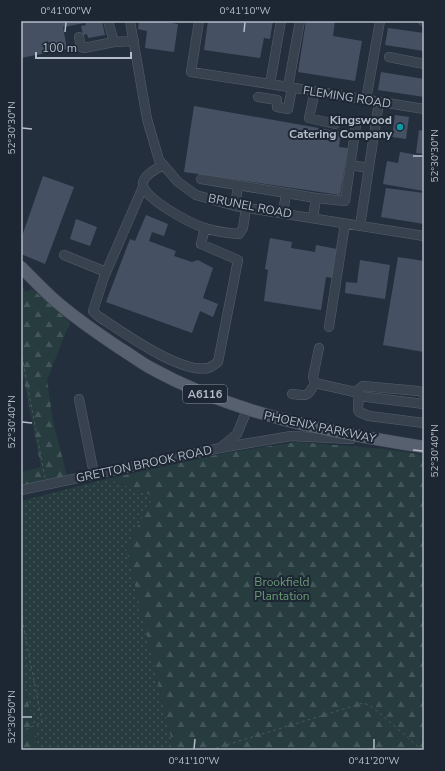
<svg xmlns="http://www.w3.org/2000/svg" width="445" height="771" font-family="'Nunito Sans',sans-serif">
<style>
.grass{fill:url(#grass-dots)}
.forest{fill:url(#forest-firs)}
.building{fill:#455162}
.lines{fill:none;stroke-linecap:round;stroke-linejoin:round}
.minor-casing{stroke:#565f6c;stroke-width:10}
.major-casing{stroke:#414a57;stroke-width:13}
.path{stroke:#44595c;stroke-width:1;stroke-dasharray:3 3;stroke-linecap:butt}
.minor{stroke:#38414e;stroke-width:9}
.major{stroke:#56606e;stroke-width:12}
.ticks{fill:none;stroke:#b4bcc9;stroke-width:1.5}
.culture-dot{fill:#0f9aa8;stroke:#1d2633;stroke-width:1.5}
.labels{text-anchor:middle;stroke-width:4;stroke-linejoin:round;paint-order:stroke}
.shield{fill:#1d2633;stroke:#878f9c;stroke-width:1}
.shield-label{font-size:11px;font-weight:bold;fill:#b4bcc9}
.street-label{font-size:12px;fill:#b4bcc9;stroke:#1d2633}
.poi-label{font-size:12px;font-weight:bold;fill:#b4bcc9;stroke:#1d2633;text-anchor:end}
.park-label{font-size:12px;fill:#6b9a76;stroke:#1d2633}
.neatline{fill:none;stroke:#b4bcc9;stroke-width:1.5}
.ticks-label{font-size:10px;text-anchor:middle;fill:#b4bcc9}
</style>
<defs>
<pattern id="grass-dots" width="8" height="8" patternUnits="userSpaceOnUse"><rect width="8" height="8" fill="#263c3f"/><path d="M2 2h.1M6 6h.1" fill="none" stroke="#435659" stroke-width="1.8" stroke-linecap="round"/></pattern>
<pattern id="forest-firs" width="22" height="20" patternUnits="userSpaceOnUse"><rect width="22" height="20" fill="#263c3f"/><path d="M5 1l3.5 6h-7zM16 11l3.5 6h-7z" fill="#435659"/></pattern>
</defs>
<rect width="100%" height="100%" fill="#242f3e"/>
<path class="grass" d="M107 479 154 496 126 548 174 750H39L21 671V501Z"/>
<path class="forest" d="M21 286 26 292 32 289 70 322 47 380 53 421 67 476 21 486V472L41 467 21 366Z
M297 442 385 449 424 455V750H174L126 548 154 496 107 479 225 453Z
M21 671 39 750H21Z"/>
<path class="building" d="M21 21H102L105 35 88 38 87 34 83 35 81 26 86 25 85 23 63 27 67 49 21 58Z
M139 21H159L178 24 174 52 145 48 147 31 138 29Z
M208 21H273L270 39 264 38 260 58 204 50Z
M306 21H335L333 36 362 41 355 81 298 72Z
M388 28 424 33V51L385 45Z
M381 72 424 79V97L378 90Z
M194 106 341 132 339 147 348 148 340 195 184 172Z
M395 115 409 117 406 139 392 137Z
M419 130 424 131V154L416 153Z
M400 152 424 156V191L383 184 387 161 398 163Z
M43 176 74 187 45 264 21 254V239Z
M386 188 424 193V224L381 217Z
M146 215 168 224 164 236 152 232 149 241 176 251 174 256 192 262 198 260 213 268 203 298 218 304 213 317 200 311 192 333 106 302 130 239 135 241Z
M76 219 97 227 90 246 70 239Z
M270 238 292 242 291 248 315 252 316 245 337 249 333 278 326 277 321 310 264 301 268 270 265 269Z
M398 257 424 261V352L383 345Z
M360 260 390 265 385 299 345 293 346 282 357 283Z"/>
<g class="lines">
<defs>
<path id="minor" d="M108 21 114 42 134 41
M130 21 147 119 159 160 178 182 196 195 235 206 424 236
M199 21 191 72 270 84 281 21
M423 21H424
M79 37 81 47 84 48 114 42
M389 57 424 64
M270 84 424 109
M288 87 300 21
M315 91 309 118 335 124
M258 97 277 100V107L288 109 292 88
M366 100 380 21
M163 165C156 169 144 175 143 183 141 198 192 224 205 228 216 232 227 233 239 234L243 228 246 208
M350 165 369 168
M201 179 286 193
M143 187 104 277 93 311 98 316C121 331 180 374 208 368 212 367 215 364 218 362L238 260 201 244 205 228
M316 198 345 201 356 125
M235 206 238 186
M283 214 286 193 316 198 313 218
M360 226 379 102
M64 255 106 272
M329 327 345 224
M319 348 313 377 315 383 359 393
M424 393 418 391 363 386 359 389 358 409 359 412 369 416 424 423
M292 394C307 396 308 397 315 383
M359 396 424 404
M79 399 94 474
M220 448 291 436 351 439
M21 490 220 448 237 434 247 410"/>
<path id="major" d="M21 267C33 279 45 292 58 303 78 320 100 335 121 349 131 355 140 362 149 367 235 415 329 432 424 447"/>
</defs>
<use href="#minor" class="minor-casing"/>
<use href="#major" class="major-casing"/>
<path class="path" d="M21 351 45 478
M21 613 42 722 21 732
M210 750 363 703 369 705 377 711 422 750"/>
<use href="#minor" class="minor"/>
<use href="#major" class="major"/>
</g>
<path class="ticks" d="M65 32 66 22M244 32 245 22M22 128 32 129M413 156H423M22 422 32 423M413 450 423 451M22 717H32M194 749 195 739M374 749V739"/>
<circle class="culture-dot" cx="400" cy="127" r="4"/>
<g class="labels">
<rect class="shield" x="183" y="385" width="44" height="18" rx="3"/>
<g class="shield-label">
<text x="205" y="398">A6116</text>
</g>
<g class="street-label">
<text transform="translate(347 97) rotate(9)" y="4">FLEMING ROAD</text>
<text transform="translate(250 206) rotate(11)" y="4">BRUNEL ROAD</text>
<text transform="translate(320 427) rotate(12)" y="4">PHOENIX PARKWAY</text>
<text transform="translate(144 464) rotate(-12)" y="4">GRETTON BROOK ROAD</text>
</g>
<g class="poi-label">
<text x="392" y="124">Kingswood<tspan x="392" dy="14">Catering Company</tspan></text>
</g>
<g class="park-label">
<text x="282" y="586">Brookfield<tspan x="282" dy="14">Plantation</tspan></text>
</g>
</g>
<rect width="445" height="771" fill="none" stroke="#1d2633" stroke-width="44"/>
<path d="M36 52v6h95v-6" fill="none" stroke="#b4bcc9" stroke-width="2"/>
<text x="42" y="52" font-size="12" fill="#b4bcc9" stroke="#1d2633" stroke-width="3" paint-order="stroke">100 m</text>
<rect x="22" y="22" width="401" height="727" class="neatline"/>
<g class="ticks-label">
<text x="66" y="14">0°41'00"W</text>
<text x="245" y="14">0°41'10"W</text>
<text transform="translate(11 128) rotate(-90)" y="4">52°30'30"N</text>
<text transform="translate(434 156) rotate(-90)" y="4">52°30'30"N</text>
<text transform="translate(11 422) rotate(-90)" y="4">52°30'40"N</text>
<text transform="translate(434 451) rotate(-90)" y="4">52°30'40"N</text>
<text transform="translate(11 717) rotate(-90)" y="4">52°30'50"N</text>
<text x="194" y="764">0°41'10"W</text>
<text x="374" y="764">0°41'20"W</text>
</g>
</svg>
